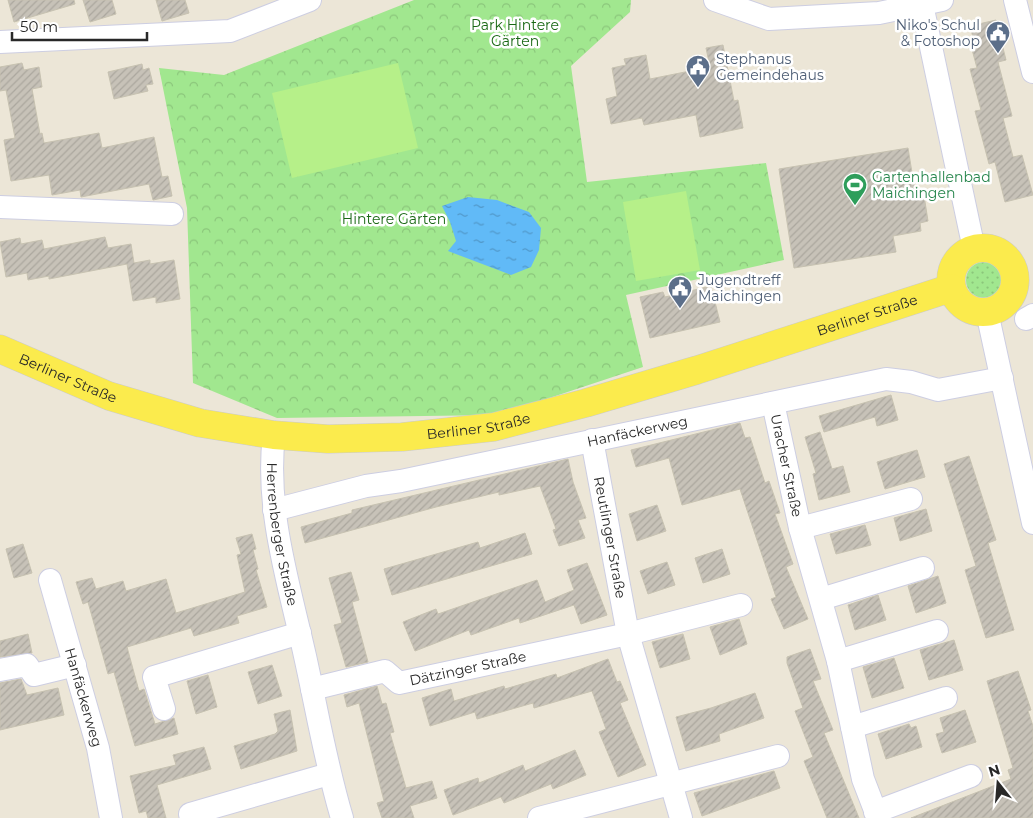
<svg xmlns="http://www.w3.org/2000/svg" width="1033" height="818" font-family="Montserrat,sans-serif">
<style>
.grass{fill:url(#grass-dots)}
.forest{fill:url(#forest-crowns)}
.pitch{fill:#b6f089}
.water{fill:url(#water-ripples)}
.building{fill:url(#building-hatch);stroke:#c7c2b1}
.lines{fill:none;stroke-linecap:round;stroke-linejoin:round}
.minor-casing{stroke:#cdcee2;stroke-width:24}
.major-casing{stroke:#cbcbcb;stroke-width:29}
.minor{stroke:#fff;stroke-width:22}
.major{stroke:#fbeb4d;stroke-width:28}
.labels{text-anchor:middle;stroke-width:5;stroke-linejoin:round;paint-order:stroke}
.park-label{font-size:14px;fill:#196814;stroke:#fff}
.service-label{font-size:14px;fill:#4e5e75;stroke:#fff;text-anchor:start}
.leisure-label{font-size:14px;fill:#27864d;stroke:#fff;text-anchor:start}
.street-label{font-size:14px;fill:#282828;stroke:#fff}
</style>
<defs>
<pattern id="grass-dots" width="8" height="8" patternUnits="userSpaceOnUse" patternTransform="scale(1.25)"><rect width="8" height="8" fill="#a1e78f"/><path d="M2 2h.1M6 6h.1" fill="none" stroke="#8bc67b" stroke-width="1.8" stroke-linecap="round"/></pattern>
<pattern id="forest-crowns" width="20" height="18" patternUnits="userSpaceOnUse" patternTransform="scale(1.25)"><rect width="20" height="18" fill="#a1e78f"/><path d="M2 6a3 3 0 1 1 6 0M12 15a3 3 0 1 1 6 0" fill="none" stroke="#8bc67b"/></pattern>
<pattern id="water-ripples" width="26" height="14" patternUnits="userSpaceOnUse" patternTransform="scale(1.25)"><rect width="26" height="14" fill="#61baf7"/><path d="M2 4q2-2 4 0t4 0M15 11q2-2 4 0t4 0" fill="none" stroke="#5097c8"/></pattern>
<pattern id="building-hatch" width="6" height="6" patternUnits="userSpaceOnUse" patternTransform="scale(1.25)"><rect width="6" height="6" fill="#c7c2b8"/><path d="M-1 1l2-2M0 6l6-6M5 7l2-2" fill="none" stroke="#aba79e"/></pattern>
</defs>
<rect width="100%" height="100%" fill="#ece6d7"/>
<path class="grass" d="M966 280a18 18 0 1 1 36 0a18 18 0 1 1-36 0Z"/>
<path class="forest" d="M414 0H631L630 12 571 66 587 182 766 163 784 260 626 295 643 367 498 415 277 418 193 383 187 208 159 68 224 75Z"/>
<path class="pitch" d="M398 63 418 148 292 178 272 93Z
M686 191 700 270 636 281 623 202Z"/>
<path class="water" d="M468 197 497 200 529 212 541 228 539 250 531 267 511 275 448 251 456 241 450 222 442 206Z"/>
<path class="building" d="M8 0H74L75 4 14 22Z
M83 0H112L116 14 90 22Z
M156 0H185L189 13 162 21Z
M996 20 1006 60 998 62 1012 116 1003 118 1013 157 1022 155 1033 195 1005 202 995 162 989 164 975 111 981 110 970 69 977 68 970 42 974 41 970 26Z
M723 45 734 101 738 100 743 128 700 137 696 115 644 125 642 118 611 124 606 99 617 96 612 68 626 65 624 59 646 55 650 79 710 67 706 48Z
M22 63 24 70 39 67 42 87 32 89 40 134 42 133 44 143 99 133 102 148 154 137 162 177 168 176 172 196 153 200 149 184 81 197 80 190 52 195 49 175 11 181 4 140 15 138 6 90 0 91V67Z
M142 64 143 70 149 68 153 84 146 85 148 91 114 99 108 72Z
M908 148 915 191 923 189 928 221 920 223 921 231 893 236 896 252 794 268 779 169Z
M105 237 108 248 131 244 134 263 150 260V264L174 260 180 299 156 303V297L133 301 127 264 49 279V276L28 280 27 273 6 277 0 242 20 238 21 244 42 240 44 249Z
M711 286 720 322 650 338 640 297 663 292 665 297Z
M891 395 898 420 877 426 875 417 824 432 819 416Z
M740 423 745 438 750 437 765 483 769 481 780 513 775 514 793 564 786 567 808 619 784 629 771 599 776 597 740 489 682 505 669 458 636 467 631 450Z
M820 432 832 469 843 466 850 492 819 500 813 474 816 473 805 437Z
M917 450 925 477 885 489 877 462Z
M969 456 996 540 988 543 1014 630 986 638 965 570 976 566 944 464Z
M568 459 573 482 586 518 578 520 585 538 559 546 553 530 556 529 540 486 499 495V492L436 507 305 543 301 527 352 513V510Z
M657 505 666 531 637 541 629 514Z
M926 509 932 531 900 541 894 518Z
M865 525 871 545 836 554 830 534Z
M525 533 532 554 392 595 384 569 478 542 480 548Z
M252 534 256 549 253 550 258 569 256 570 267 607 237 616 239 623 194 636 191 628 127 647 139 691 144 689 155 724 174 718 178 734 135 746 114 672 108 674 88 602 83 604 76 582 92 578 96 589 123 581 126 591 166 579 176 613 245 592 237 555 241 554 236 538Z
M23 544 32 573 14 578 6 549Z
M722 549 730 574 703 583 695 558Z
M667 562 675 585 648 594 640 571Z
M587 563 607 615 581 624 574 605 520 623 519 618 471 635 469 630 415 651 403 622 436 609 438 614 537 580 545 602 574 590 567 570Z
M351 572 359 600 352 602 368 662 346 667 334 625 342 623 329 578Z
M938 576 946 603 916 613 908 586Z
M878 595 886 620 855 630 848 605Z
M739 619 747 644 720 655 710 627Z
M28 634 32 653 0 657V641Z
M683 634 690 659 660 668 652 642Z
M954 640 963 670 929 680 920 650Z
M810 649 821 679 813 681 833 730 824 733 859 818H827L804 761 813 757 795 711 803 708 787 663V657Z
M894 658 904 688 872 698 863 667Z
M608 659 617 682 620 681 628 700 620 703 646 765 618 777 599 732 606 729 592 691 534 708 533 703 477 719 475 712 430 726 422 698 451 689 454 701 504 686 505 689 556 674 557 678Z
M272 665 282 696 258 704 248 672Z
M1018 671 1031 710 1028 711 1033 726V818H911L1011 779 1008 770 1013 768 987 681Z
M208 675 217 707 196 714 187 681Z
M21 679 27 695 58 688 64 715 0 730V683Z
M377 686 382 704 386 703 394 732 390 733 406 788 432 781 437 798 410 806 414 818H382L377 803 384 801 359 703 347 707 344 695Z
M755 693 764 718 719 734 720 741 686 751 676 717 711 708Z
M290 710 297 751 241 769 234 746 275 734 278 731 274 714Z
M965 710 976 742 942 753 936 734 944 732 940 718Z
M909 724 911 728 916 726 922 747 886 759 878 734Z
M204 747 211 769 157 785 166 818H148L146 811 139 813 130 776 176 765 173 755Z
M575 750 586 775 553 789 551 784 504 803 501 797 453 815 444 790 478 778 479 783 523 765 525 771Z
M774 771 780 788 702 816 694 793Z"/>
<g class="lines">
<defs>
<g id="minor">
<path d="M715 0 769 19 879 13 942 0"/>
<path d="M921 0 974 249"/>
<path d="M1015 0 1033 72"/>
<path d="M0 42 230 31 310 0"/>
<path d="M0 207 172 214"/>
<path d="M987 312 1033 523"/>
<path d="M1026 319 1033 315"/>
<path id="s1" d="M773 403 800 528 838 661 863 779 878 818"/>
<path id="s2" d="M274 435C265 510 289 584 305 656 317 710 326 765 342 818"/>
<path id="s3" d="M592 440 628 634 681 818"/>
<path id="s4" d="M274 510 366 486 401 481 886 379 911 382 938 390 1002 378"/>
<path d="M800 528 911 499"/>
<path id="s5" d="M50 580 98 748 111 818"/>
<path d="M821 599 923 568"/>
<path d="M838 661 937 631"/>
<path d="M0 670 27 665 34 675 75 665"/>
<path id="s6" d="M312 689 385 671 399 683 628 634 741 605"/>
<path d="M164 709 154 677 300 633"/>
<path d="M852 727 946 698"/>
<path d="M875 812 971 776"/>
<path d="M191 818 190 814 329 774"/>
<path d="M539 818 778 756"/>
</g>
<g id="major">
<circle cx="983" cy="280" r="32"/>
<path id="s7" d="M0 349 109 396 200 423 274 435 328 439 402 437 494 427 586 403 697 370 951 288"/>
</g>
</defs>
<use href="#minor" class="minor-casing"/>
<use href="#major" class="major-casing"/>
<use href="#minor" class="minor"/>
<use href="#major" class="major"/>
</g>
<defs>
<symbol id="civic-pin" viewBox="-11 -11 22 30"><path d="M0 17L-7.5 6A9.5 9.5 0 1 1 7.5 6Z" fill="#5c6f8a" stroke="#fff"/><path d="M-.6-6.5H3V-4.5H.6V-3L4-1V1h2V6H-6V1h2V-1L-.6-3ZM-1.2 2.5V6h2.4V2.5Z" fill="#fff"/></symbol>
<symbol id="stadium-pin" viewBox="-11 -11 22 30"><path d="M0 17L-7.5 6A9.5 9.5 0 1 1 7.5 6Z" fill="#2e9e5b" stroke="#fff"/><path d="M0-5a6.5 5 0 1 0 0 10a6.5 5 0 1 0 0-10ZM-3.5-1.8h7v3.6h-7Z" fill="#fff"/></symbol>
</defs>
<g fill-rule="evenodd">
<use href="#civic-pin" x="984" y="19" width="28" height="38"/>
<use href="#civic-pin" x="684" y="53" width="28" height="38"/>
<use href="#stadium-pin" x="841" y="171" width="28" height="38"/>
<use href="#civic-pin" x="666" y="274" width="28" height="38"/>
</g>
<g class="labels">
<g class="park-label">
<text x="515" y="30">Park Hintere<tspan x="515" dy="16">Gärten</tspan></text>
<text x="394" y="224">Hintere Gärten</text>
</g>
<g class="service-label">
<text x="980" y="30" text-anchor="end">Niko's Schul<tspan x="980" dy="16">&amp; Fotoshop</tspan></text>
<text x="716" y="64">Stephanus<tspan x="716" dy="16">Gemeindehaus</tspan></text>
<text x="698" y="285">Jugendtreff<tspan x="698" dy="16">Maichingen</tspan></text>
</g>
<g class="leisure-label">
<text x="872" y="182">Gartenhallenbad<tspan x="872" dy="16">Maichingen</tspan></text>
</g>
<g class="street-label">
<text dy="5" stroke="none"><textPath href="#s7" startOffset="899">Berliner Straße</textPath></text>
<text dy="5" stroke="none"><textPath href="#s7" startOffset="74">Berliner Straße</textPath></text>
<text dy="5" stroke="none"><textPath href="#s7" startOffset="494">Berliner Straße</textPath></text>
<text dy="5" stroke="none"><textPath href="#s4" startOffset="372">Hanfäckerweg</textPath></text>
<text dy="5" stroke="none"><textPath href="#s1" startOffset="64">Uracher Straße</textPath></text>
<text dy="5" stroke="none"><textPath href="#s2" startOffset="100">Herrenberger Straße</textPath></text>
<text dy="5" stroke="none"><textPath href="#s3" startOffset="99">Reutlinger Straße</textPath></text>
<text dy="5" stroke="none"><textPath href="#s6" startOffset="164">Dätzinger Straße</textPath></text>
<text dy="5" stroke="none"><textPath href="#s5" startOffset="122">Hanfäckerweg</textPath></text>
</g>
</g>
<g transform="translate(998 783) rotate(343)" stroke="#ffffff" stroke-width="4" paint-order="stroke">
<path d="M0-4L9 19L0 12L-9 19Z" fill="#282828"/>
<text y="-8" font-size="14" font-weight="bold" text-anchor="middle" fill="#282828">N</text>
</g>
<path d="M12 32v8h135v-8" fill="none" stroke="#282828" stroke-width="2.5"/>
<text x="20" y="32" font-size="15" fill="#282828" stroke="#ffffff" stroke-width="4" paint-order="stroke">50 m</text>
</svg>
